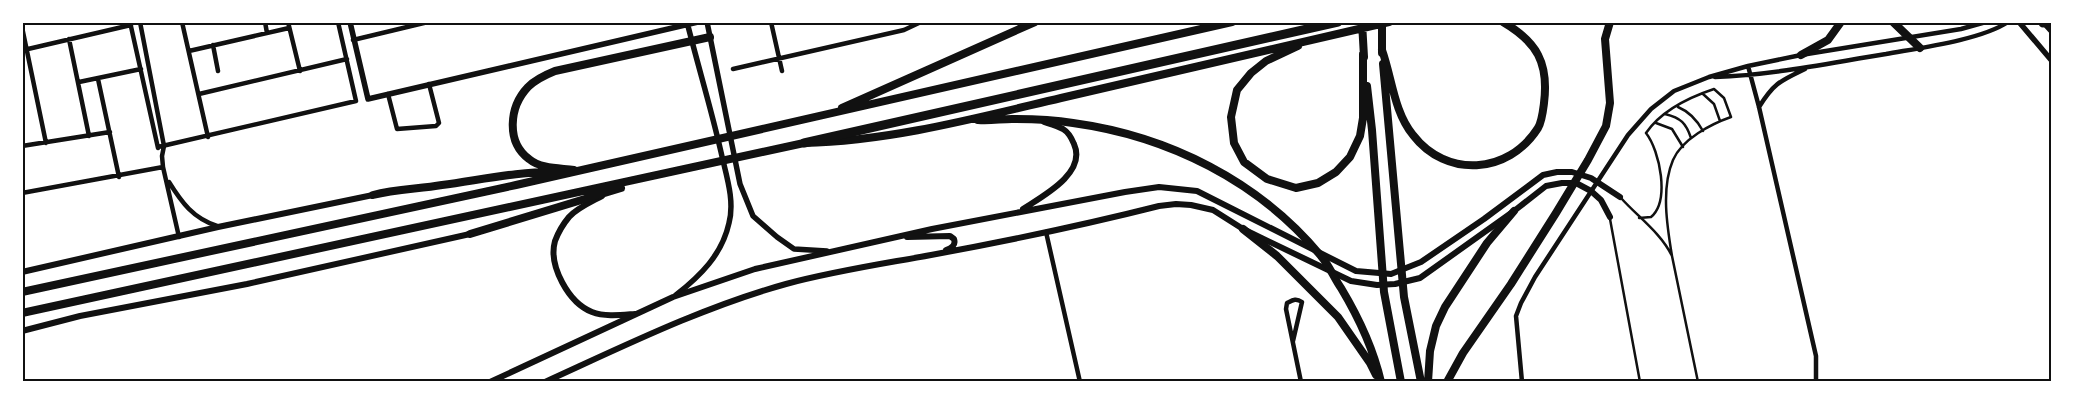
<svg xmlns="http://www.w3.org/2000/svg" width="2074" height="404" font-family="'PT Sans Narrow',sans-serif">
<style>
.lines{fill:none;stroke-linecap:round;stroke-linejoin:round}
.service{stroke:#111;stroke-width:2.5}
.minor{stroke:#111;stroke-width:4.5}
.tertiary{stroke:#111;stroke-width:5.5}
.secondary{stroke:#111;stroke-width:6}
.trunk{stroke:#111;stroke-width:8}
.motorway{stroke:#111;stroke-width:9}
.neatline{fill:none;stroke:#111;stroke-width:2}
</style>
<rect width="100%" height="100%" fill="#fff"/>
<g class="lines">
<path class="service" d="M1703 94 1714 104 1720 121
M1678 107C1690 112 1697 120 1703 131
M1665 114C1681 118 1686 123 1691 138
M1656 123 1672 129 1683 147
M1621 198C1638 217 1661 233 1672 256L1698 382
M1639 218 1651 217C1670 201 1660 151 1646 133 1661 111 1690 97 1714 89L1724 98 1731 117C1711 124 1682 139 1673 160 1661 188 1667 226 1672 256
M1610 219 1640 382"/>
<path class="minor" d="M130 22 158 148
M140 22 164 146 162 156 163 167 179 237
M182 22 208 137
M265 22 267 33
M288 22 300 71
M771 22 782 71
M22 27 46 143
M69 39 89 136
M353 40 428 22
M213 45 218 71
M28 49 131 25
M189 51 289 28
M1748 66 1759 107 1816 356V382
M733 69 904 30 921 22
M1715 77C1773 75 1829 63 1886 54 1919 48 1981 40 2008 22
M98 79 119 177
M79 82 141 69
M199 94 347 59
M388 94 397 129 436 126 439 123 438 119 429 84
M1759 107C1774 83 1780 81 1805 69
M22 146 110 132
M158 147 356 101 338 22
M169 182C182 203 193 218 217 226
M22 193 163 167
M1046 232 1080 382
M1293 341 1302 302C1296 298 1293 300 1287 303L1286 309 1301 382
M1522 382 1516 316 1521 303 1535 277 1628 135 1651 109 1674 91 1709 77 1748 66 1801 55 1961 29 1986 22"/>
<path class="tertiary" d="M350 22 368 99 698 22
M707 22 740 184 753 216 777 237 794 249 827 251
M2019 22 2052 61
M2043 22 2052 32
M676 295C700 276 722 255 729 223 735 200 726 175 721 152 711 108 698 66 687 22"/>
<path class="secondary" d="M602 196C591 202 577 208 569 217 564 223 558 233 555 241 548 266 569 303 592 312 605 317 621 315 635 314
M1023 209C1043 196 1087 173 1074 144 1072 139 1068 132 1063 129 1057 126 1050 124 1044 122
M907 237 950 236 954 239C956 245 952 248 946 250
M22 272 218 227 373 195
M22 331 80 316 247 284 470 234
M490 382 673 297 755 269 932 229 1125 192 1159 187 1197 191 1356 271 1391 274 1421 262 1484 219 1543 175 1557 172H1572L1591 178 1620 197
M545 382C624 346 703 307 786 284 834 271 882 264 931 255 1007 241 1084 225 1159 206L1176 204 1191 205 1213 210 1243 229 1351 281 1377 285 1395 284 1420 278 1514 211 1546 186 1562 183H1576L1591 191 1601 200 1610 217"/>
<path class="trunk" d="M1362 22 1364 57
M1382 22V53
M1893 22 1920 48
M1298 46 1266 61 1251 73 1237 90 1231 117 1234 143 1244 162 1267 179 1296 188 1318 183 1336 172 1350 157 1360 136 1363 118V54
M1382 50C1392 78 1394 112 1413 135 1446 178 1508 175 1538 128 1542 121 1543 111 1544 103 1549 63 1537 42 1503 22
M1801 55 1828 40 1841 22
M1383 64 1404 297 1421 382
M1367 86 1372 130 1384 292 1401 382
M842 108 1035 22
M978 120C990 121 1001 119 1012 119 1032 119 1054 120 1073 123 1168 136 1259 181 1321 256 1329 265 1334 278 1341 288 1359 318 1373 347 1381 382
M574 170C559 168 541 169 529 159 506 142 509 107 528 87 536 79 545 75 555 71L710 37
M373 195C396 189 419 189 442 185 480 180 519 171 558 172
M1243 229 1277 256 1338 317 1370 363 1376 375
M470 234 621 188
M22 292 516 185 1232 22
M22 313 804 143C891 141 976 118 1061 98 1170 73 1279 47 1389 22
M1428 382 1430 351 1436 326 1445 307 1487 243 1514 211
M1447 382 1463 353 1511 284 1556 213 1588 160 1606 126 1610 103 1605 39 1610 22"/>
<path class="motorway" d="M2043 22V23
M804 143 1338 22"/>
</g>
<rect width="2074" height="404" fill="none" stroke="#ffffff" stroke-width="48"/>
<rect x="24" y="24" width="2026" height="356" class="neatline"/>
</svg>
